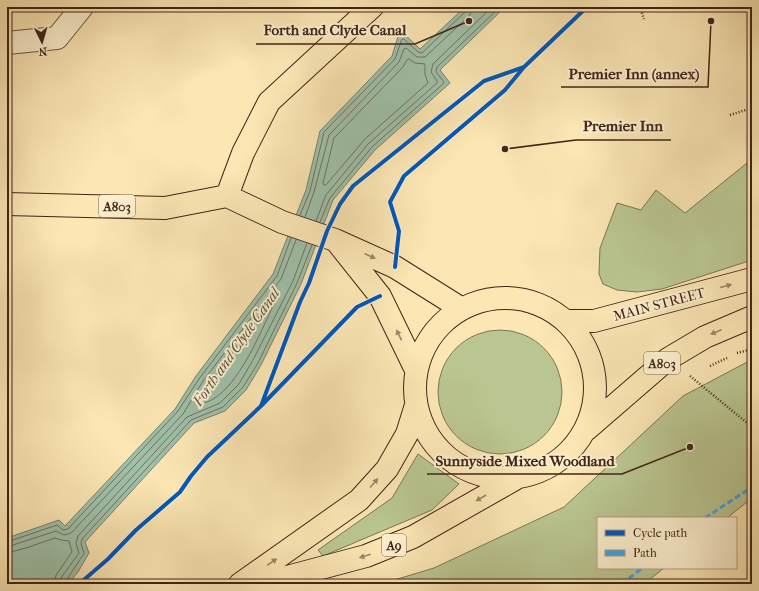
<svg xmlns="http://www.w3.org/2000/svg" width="759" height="591" font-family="'IM FELL French Canon',serif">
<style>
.green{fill:#bac691;stroke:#7d7555}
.water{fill:#9fc0a9;stroke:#79826f}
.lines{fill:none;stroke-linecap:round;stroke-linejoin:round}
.shore{stroke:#707261;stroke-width:1}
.minor-casing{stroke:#6f5440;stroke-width:24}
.major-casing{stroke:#402419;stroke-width:24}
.path{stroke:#402419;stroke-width:2.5;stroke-dasharray:1 2;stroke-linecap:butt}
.minor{stroke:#fcefce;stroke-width:22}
.major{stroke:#fbe6b4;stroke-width:22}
.quiet{stroke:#3fa2ea;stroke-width:3;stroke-dasharray:6 3;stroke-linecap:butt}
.cycleway-casing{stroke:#fcefce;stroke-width:6}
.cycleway{stroke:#0057b8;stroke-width:4}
.oneway{fill:#9e8566}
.labels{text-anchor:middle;stroke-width:4;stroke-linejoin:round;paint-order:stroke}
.shield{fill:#fcefce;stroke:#78614f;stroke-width:1}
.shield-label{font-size:13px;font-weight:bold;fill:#402419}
.street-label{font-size:14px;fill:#402419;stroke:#fcefce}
.water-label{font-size:15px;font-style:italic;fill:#5c5344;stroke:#fcefce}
.leader{fill:none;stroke:#402419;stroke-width:1.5}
.callout-dot{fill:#402419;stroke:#fcefce;stroke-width:1.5}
.callout-label{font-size:15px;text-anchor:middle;font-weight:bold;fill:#402419;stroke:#fcefce;stroke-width:4;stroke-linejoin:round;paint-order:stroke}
</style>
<rect width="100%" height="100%" fill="#fbe6b4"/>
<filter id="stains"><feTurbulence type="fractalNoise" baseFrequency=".005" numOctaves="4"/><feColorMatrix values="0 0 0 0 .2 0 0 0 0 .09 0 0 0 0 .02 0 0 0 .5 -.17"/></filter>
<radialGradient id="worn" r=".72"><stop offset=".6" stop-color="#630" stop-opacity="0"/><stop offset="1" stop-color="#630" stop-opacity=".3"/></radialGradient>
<path class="green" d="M752 159V260L662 289 637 292 617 290 603 284 599 274 600 248 617 203 641 210 656 190 685 213Z
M438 392a62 62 0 1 1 124 0a62 62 0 1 1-124 0Z
M751 360H752V498L727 518H598V568H664L644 584H381L434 568 564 507 683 396Z
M418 454 459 484 432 510 323 556 318 550 392 498Z"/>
<path class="water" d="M465 7H505L440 70 450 83 375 150 333 200 301 284 261 365 246 390 225 411 194 423 85 542 89 553 78 572 68 584H7V538L59 520 65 526 175 409 196 376 273 274 306 190 320 131 392 56 400 30 420 49Z"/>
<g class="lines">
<path class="shore" d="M409 59 415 63 425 64V74L428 83 365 139 326 185H324L323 183 334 138 403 67 407 60Z
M300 215 310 191 324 132 395 59 402 39H404L418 52 422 53 466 11 467 7
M305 217 314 192 329 135 399 62 404 49 406 48 417 57H425L470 15 472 7
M316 221 326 195 368 144 437 83V81L431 72 433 64 492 7
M320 222 330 198 372 147 443 84 444 82 436 72 437 67 500 7
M273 299 275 300V302C261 330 234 402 198 404V401L208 385 239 343Z
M7 542 57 525 63 530 68 529 178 411 199 379 277 276 291 238
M7 547 56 531 64 535 71 533 183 414 203 381 281 279 296 240
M7 553 26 548 55 538 61 540 69 541 72 552 56 575 54 584
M60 584 61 578 79 553 76 543 78 536 187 417 220 403 239 384 253 360 293 281 307 243
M65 584C66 579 81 559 84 553L81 544 82 539 191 420 223 407 243 387 258 363 297 283 312 245"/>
<defs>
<path id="minor" d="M7 43 57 38 82 7"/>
<path id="major" d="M227 196 243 153 269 102 372 7
M7 204 165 208 227 196 282 222 335 240 395 267 462 309
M337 242 380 296 416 370
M415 388a90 90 0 1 1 180 0a90 90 0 1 1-180 0Z
M566 321H594L752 279
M586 430 668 359 705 337 752 317
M240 584 359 500 387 469 407 434 416 405
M261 584 366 556 413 537 515 479"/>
</defs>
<use href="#minor" class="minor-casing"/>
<use href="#major" class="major-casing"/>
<path class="path" d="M640 7 644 19
M730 115 752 108
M737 353 752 349
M710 366 727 358
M690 376 752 427"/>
<use href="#minor" class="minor"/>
<use href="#major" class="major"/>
<path class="quiet" d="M705 518 752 487
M622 584 642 568"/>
<defs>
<path id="cycleway" d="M395 267 399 231 390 202 404 176 505 90 524 67 587 7
M261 406 300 302 309 283 327 231 340 204 353 186 484 81 524 67
M79 584 108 559 136 530 180 492 191 476 207 457 261 406 357 307 380 296"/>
</defs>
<use href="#cycleway" class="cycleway-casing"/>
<use href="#cycleway" class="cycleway"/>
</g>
<defs><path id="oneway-solid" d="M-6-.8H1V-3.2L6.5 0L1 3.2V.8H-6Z"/></defs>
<g class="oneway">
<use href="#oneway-solid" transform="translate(370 256) rotate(24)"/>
<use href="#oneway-solid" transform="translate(726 286) rotate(-15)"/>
<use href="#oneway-solid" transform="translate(716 332) rotate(157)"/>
<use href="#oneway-solid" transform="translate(399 335) rotate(-116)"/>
<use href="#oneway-solid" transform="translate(374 483) rotate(-49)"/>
<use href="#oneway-solid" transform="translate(481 498) rotate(150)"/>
<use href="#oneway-solid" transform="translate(365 556) rotate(162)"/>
<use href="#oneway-solid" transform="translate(272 562) rotate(-35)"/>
</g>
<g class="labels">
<g class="shield">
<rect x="99" y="195" width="36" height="22" rx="3"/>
<rect x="644" y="352" width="36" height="22" rx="3"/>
<rect x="382" y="534" width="24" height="22" rx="3"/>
</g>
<g class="shield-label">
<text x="117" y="211">A803</text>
<text x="662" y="368">A803</text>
<text x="394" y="550">A9</text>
</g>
<g class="street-label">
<text transform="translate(659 304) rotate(-15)" y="5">MAIN STREET</text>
</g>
<g class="water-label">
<text transform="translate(236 347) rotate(-55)" y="5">Forth and Clyde Canal</text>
</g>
</g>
<path class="leader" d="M469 21L415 44H256M711 21L708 87H561M505 149L576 140H671M690 447L622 474H427"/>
<g class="callout-dot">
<circle cx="469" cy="21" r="4"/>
<circle cx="711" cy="21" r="4"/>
<circle cx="505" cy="149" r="4"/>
<circle cx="690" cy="447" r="4"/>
</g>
<g class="callout-label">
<text x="335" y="35">Forth and Clyde Canal</text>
<text x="634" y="79">Premier Inn (annex)</text>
<text x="623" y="131">Premier Inn</text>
<text x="525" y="466">Sunnyside Mixed Woodland</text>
</g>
<rect width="759" height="591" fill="none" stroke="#fbe6b4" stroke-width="24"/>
<rect x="8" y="8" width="743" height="575" fill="none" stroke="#402419" stroke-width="2"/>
<rect x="12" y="12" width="735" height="567" fill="none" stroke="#402419"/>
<rect x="597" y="517" width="140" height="52" fill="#fcefce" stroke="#b19e86"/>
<rect x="605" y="530" width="20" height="6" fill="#0057b8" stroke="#b19e86"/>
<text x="633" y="537" font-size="12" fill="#402419">Cycle path</text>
<rect x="605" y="550" width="20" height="6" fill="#3fa2ea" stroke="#b19e86"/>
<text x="633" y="557" font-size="12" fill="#402419">Path</text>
<g transform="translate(42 42) rotate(175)" stroke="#fcefce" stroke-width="3" paint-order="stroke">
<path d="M0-3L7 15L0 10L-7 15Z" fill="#402419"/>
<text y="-6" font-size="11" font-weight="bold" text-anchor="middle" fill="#402419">N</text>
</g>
<rect width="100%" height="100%" filter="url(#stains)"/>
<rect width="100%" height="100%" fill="url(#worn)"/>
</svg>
